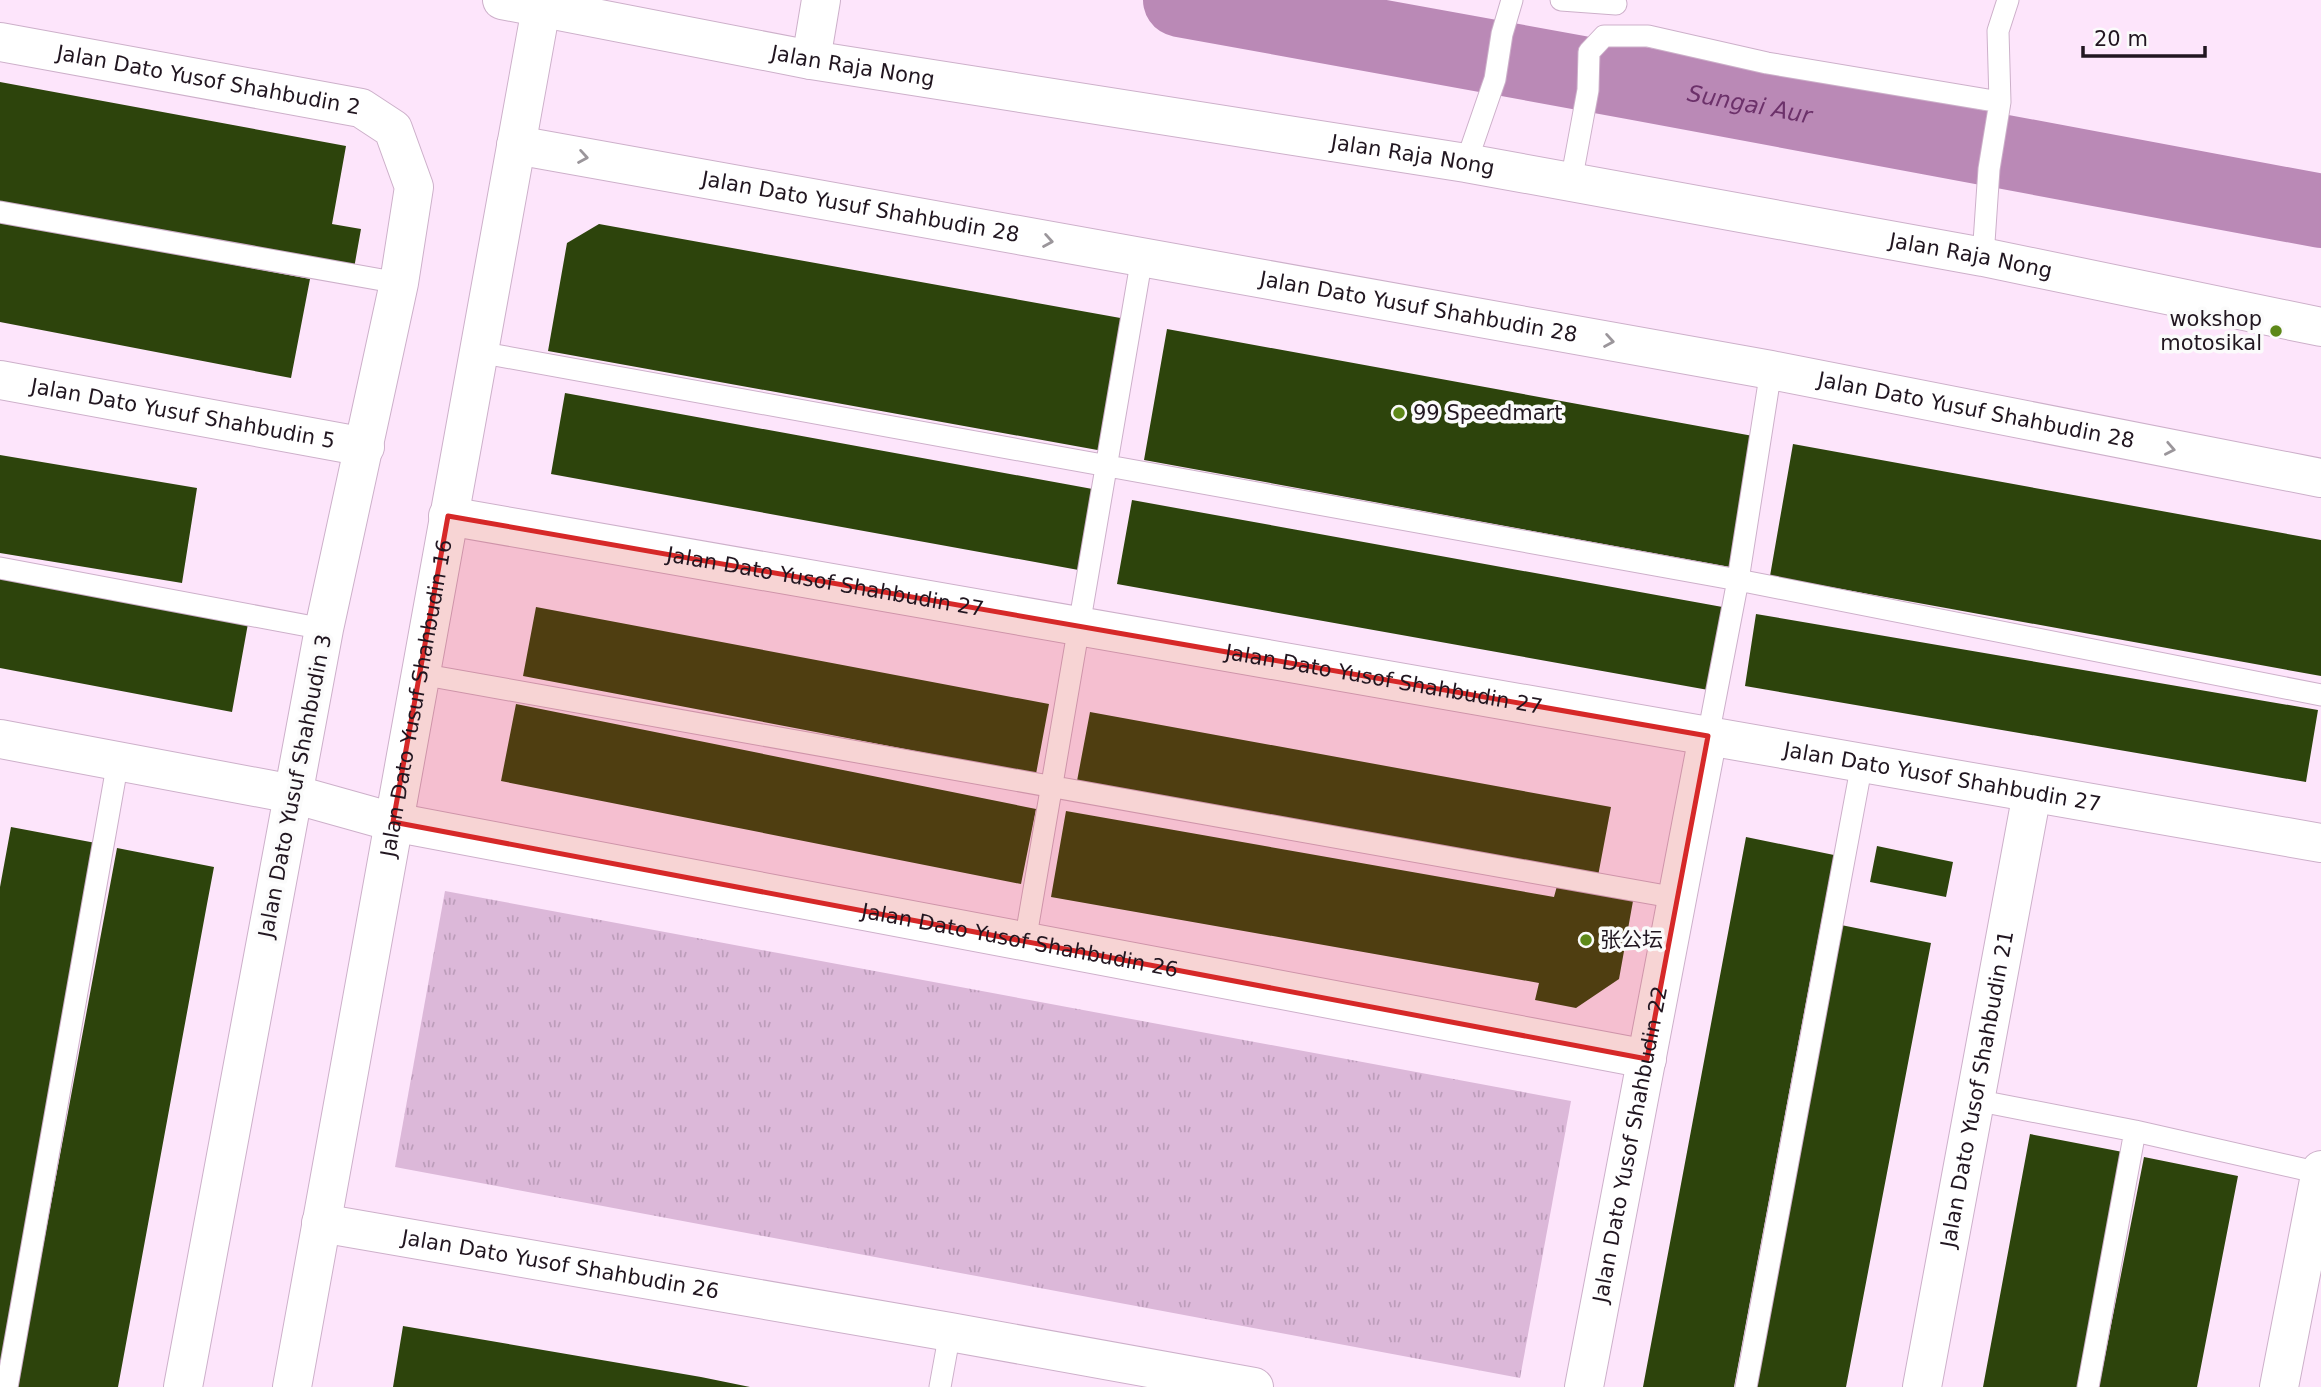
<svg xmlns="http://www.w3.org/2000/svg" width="2321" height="1387" font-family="'DejaVu Sans','Noto Sans SC',sans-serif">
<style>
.park{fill:url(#park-tufts)}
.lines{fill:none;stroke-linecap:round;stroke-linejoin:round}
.river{stroke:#ba89b6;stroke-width:74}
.building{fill:#2d440c}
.service-casing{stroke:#cdb0ca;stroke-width:23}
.minor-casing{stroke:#cdb0ca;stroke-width:40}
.secondary-casing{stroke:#cdb0ca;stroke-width:40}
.service{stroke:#fff;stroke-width:21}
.minor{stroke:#fff;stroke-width:38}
.secondary{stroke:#fff;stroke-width:38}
.oneway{stroke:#9b969b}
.marked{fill:#d62828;fill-opacity:0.2;stroke:#d62828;stroke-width:5;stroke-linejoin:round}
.poi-dot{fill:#5d8818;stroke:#fbfbfb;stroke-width:2.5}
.labels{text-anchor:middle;stroke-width:7;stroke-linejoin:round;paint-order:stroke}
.street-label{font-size:21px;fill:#211620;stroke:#fbfbfb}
.poi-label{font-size:21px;fill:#211620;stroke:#fbfbfb;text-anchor:start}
.water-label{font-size:23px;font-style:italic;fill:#6c316a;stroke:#fbfbfb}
</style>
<defs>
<pattern id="park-tufts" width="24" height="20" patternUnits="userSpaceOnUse" patternTransform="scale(1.75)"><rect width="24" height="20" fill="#dcb8d9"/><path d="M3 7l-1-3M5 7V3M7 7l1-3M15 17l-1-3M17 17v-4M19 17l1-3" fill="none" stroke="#bc9dba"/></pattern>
</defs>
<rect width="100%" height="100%" fill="#fde5fb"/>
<path class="park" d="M445 891 1571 1101 1520 1378 395 1167Z"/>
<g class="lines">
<path class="river" id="s1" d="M1180 0 1636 83 2321 211"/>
</g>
<path class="building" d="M0 82 346 146 332 224 361 229 353 274 0 209Z
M0 221 310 279 291 378 0 322Z
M599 224 1126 319 1103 451 548 351 567 243Z
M1167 329 1753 436 1730 567 1144 460Z
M565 393 1098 490 1084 571 551 474Z
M1793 444 2321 540V676L1770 576Z
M0 455 197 488 182 583 0 553Z
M1132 500 1728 608 1714 691 1117 584Z
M0 571 249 618 232 712 0 668Z
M536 607 1049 704 1036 774 523 676Z
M1756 614 2318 710 2306 782 1745 686Z
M516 704 1036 809 1021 884 501 781Z
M1090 712 1611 807 1598 876 1077 781Z
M1066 811 1554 897 1557 886 1633 901 1619 979 1576 1008 1535 1000 1539 983 1051 897Z
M11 827 101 844 0 1387V887Z
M1746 837 1834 855 1799 1039 1734 1387H1643Z
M1877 846 1953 862 1946 897 1870 882Z
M117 848 214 867 207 904 118 1387H17Z
M1841 925 1931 943 1846 1387H1753Z
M2030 1134 2128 1153 2084 1387H1983Z
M2144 1157 2238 1176 2197 1387H2099Z
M403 1326 701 1377 750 1387H393Z"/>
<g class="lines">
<defs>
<path id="service" d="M1561 0 1616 4
M1466 163 1495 79 1502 34 1512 0
M1571 182 1588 90 1589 52 1604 36H1648L1767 63 2000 102
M0 212 399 283
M1983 257 1989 169 2000 102 1998 31 2008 0
M478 352 1738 580 2321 695
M0 568 324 629
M420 674 1677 898
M1708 736 1738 580 1771 370
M1025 942 1142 257
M1975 1100 2135 1131 2320 1173
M7 1387 118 761
M940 1387 950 1332
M1746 1387 1862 763
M2088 1387 2135 1131"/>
<g id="minor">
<path id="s2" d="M0 42 361 108 393 129 414 187 399 283 324 629 183 1387"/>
<path d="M811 60 821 0"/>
<path id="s3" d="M516 145 1771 370 2321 478"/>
<path id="s4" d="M0 380 365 447"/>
<path id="s5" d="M448 516 2321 843"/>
<path id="s6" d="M0 739 293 794 393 822 1647 1059"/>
<path id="s7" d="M321 1223 950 1332 1254 1387"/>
<path id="s8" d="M292 1387 541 8"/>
<path id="s9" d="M1584 1387 1708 736"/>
<path id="s10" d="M1922 1387 2032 793"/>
<path d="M2279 1387 2321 1170"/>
</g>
<g id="secondary">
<path id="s11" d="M502 0 811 60 1466 163 1983 257 2321 327"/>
</g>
</defs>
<use href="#service" class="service-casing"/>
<use href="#minor" class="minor-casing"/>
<use href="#secondary" class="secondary-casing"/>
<use href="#service" class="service"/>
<use href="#minor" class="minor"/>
<use href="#secondary" class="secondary"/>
</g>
<defs><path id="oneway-chevron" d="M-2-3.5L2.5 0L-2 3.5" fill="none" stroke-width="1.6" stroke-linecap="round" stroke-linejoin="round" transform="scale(1.75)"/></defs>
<g class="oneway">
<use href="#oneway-chevron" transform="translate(583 157) rotate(10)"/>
<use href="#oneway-chevron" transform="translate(1048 241) rotate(10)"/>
<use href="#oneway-chevron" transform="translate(1609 341) rotate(10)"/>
<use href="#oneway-chevron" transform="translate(2170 449) rotate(11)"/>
</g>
<path class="marked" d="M448 516 1708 736 1647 1059 393 822Z"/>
<g class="poi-dot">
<circle cx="2276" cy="331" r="7"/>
<circle cx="1399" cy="413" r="7"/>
<circle cx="1586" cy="940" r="7"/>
</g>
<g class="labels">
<g class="street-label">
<text dy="7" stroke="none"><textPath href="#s11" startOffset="357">Jalan Raja Nong</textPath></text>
<text dy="7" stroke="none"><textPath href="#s2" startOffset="212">Jalan Dato Yusof Shahbudin 2</textPath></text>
<text dy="7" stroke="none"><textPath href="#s11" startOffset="924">Jalan Raja Nong</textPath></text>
<text dy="7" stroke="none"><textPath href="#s3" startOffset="350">Jalan Dato Yusuf Shahbudin 28</textPath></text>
<text dy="7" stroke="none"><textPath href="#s11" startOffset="1491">Jalan Raja Nong</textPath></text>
<text dy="7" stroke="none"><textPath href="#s3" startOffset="917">Jalan Dato Yusuf Shahbudin 28</textPath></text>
<text dy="7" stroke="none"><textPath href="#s3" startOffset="1484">Jalan Dato Yusuf Shahbudin 28</textPath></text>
<text dy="7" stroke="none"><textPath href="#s4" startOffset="186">Jalan Dato Yusuf Shahbudin 5</textPath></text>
<text dy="7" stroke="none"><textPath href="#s5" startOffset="383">Jalan Dato Yusof Shahbudin 27</textPath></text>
<text dy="7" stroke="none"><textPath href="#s5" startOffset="950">Jalan Dato Yusof Shahbudin 27</textPath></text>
<text dy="7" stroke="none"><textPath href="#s8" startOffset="700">Jalan Dato Yusuf Shahbudin 16</textPath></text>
<text dy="7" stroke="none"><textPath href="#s5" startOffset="1517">Jalan Dato Yusof Shahbudin 27</textPath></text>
<text transform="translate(295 786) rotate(-79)" y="7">Jalan Dato Yusuf Shahbudin 3</text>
<text dy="7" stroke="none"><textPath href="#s6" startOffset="1040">Jalan Dato Yusof Shahbudin 26</textPath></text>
<text dy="7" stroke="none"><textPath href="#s10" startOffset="303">Jalan Dato Yusof Shahbudin 21</textPath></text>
<text dy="7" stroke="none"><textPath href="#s9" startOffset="247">Jalan Dato Yusof Shahbudin 22</textPath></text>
<text dy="7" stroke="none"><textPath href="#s7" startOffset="243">Jalan Dato Yusof Shahbudin 26</textPath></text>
</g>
<g class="poi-label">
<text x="2262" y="326" text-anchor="end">wokshop<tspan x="2262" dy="24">motosikal</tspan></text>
<text x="1413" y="420">99 Speedmart</text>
<text x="1600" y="947">张公坛</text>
</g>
<g class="water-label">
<text dy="8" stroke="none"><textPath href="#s1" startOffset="579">Sungai Aur</textPath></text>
</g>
</g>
<path d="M2083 46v10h122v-10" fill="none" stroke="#211620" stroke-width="3.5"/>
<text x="2094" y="46" font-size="21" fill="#211620" stroke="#fbfbfb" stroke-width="5" paint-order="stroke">20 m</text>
</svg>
